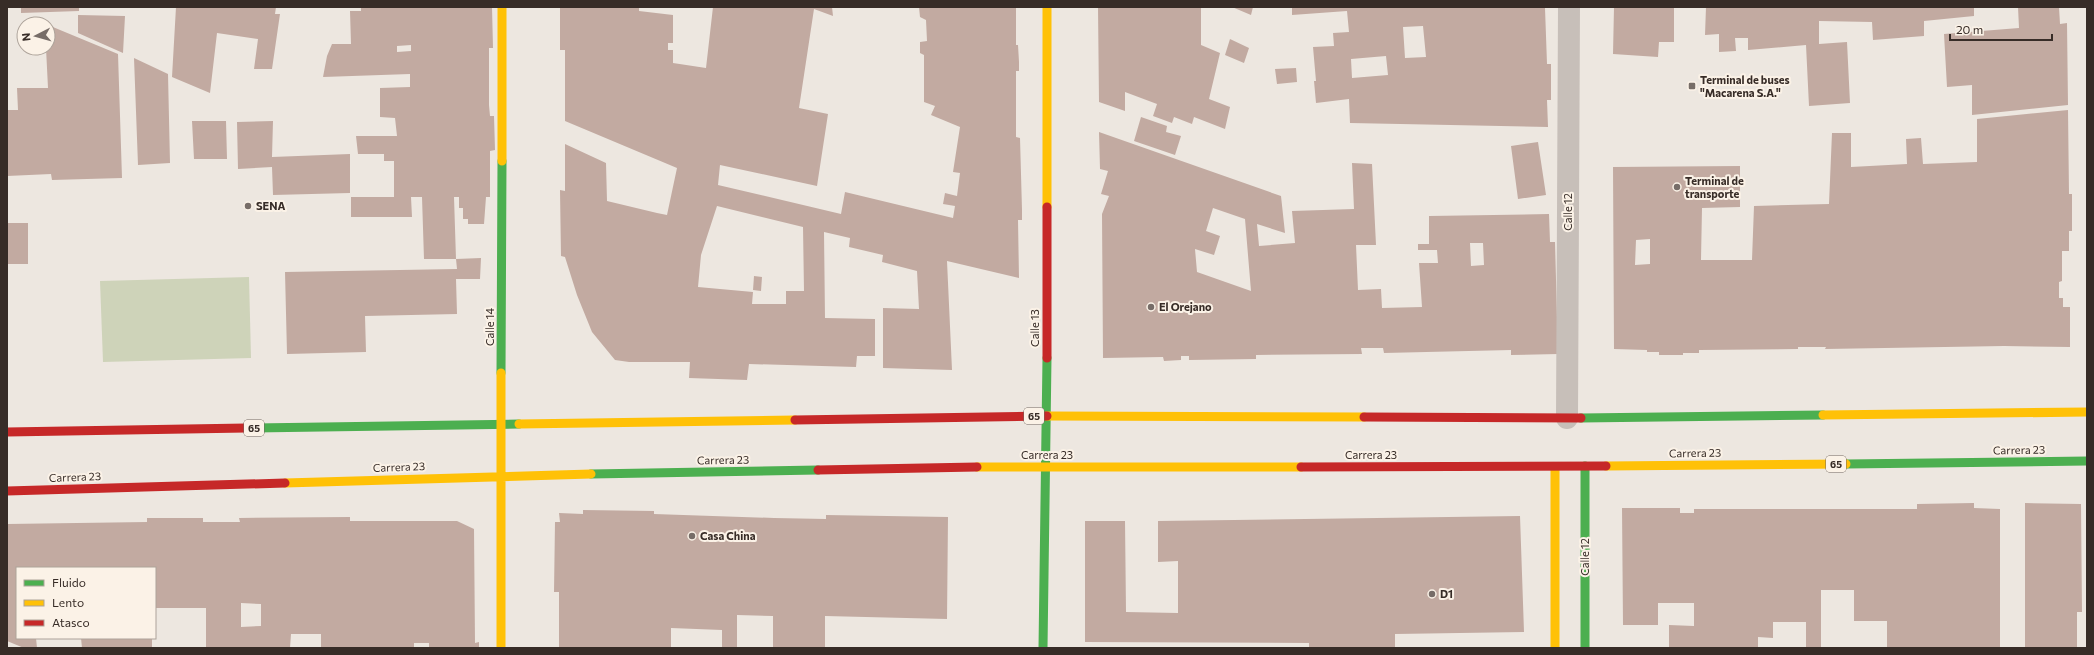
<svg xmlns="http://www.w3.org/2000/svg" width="2094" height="655" font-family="Commissioner,sans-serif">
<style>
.green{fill:#ced3b9}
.building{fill:#c2aaa1;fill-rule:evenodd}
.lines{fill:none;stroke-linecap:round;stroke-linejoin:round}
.street{stroke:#c7bfb9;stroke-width:22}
.fast{stroke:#4caf50;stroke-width:9}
.slow{stroke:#ffc107;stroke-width:9}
.jam{stroke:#c62828;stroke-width:9}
.poi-dot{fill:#776d68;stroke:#fbf2e7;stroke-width:1.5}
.labels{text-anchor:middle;stroke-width:4;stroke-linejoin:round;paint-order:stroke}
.shield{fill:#fbf2e7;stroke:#726761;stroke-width:1}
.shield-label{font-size:10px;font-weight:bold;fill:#372c27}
.poi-label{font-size:11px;font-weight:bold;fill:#372c27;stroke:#fbf2e7;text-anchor:start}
.street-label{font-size:11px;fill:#372c27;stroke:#fbf2e7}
</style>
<rect width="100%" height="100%" fill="#ede7e0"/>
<path class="green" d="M249 277 251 358 103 362 100 281Z"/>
<path class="building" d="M21 7H79V11L21 13Z
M176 7H276L275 14H280L272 69H254L258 39 217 33 210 93 172 77Z
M361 7H492L493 48H489V105L490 116H494L495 150 490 151V197H486L484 224H468V219H463V208H459V197H454L456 259 481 258 480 279H456L457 314 365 316 366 352 287 354 285 272 457 269 456 259H424L422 197H411L412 217H351V197H394V161H384V154H358L356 136H397L395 118 380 117V88L410 87V74L323 77 327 56 332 44H351L350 11H361ZM411 45V51L397 52V46Z
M560 7H639V11L673 15V43H668V50H673V63L706 68 713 7H832L833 16 814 9 799 108 828 114 817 186 720 165 718 185 841 214 845 192 953 218 955 206 943 204 945 193 957 196 960 173 953 172 960 127 931 115 935 106 924 102V55L920 53V42L927 41 926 20 920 17 919 7H1016V45H1018L1019 62V71H1016V137L1020 138 1022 210V220H1018L1019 278 947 261 952 370 883 368V308L919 309 917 271 882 262 883 255 849 247 850 238 824 232 825 318 875 319V356H857L856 367 749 364 747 380 689 378 690 362H629L615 360 592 332 577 295 565 257 561 256 560 190 565 191V144L606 163 607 201 657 213 667 215 677 168 565 121V50H560ZM717 206 803 227 804 291H786V304H752L753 292 698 287 701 255Z
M1098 7H1201V45L1220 53 1209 99 1230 107 1225 129 1194 117 1192 124 1174 117 1172 123 1153 116 1157 104 1125 92V111L1099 102Z
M1232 7H1253L1251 15Z
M1292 7 1545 8 1547 64H1551V100H1547L1548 127 1350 123 1349 99 1316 103 1314 81H1316L1313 47 1334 46 1333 33 1349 32 1347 11 1292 15ZM1423 26 1426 57 1405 58 1403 27ZM1386 56 1388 75 1352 78 1351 59Z
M1614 7H1674V42H1659L1658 57 1613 54Z
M1706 7H1974V16L1924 21V36L1873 40 1872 22 1819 21V44L1847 42 1850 103 1809 106 1806 45 1748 50V38H1735L1736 51 1719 52V34L1705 35Z
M2018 7H2059L2060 24 2067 23 2068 105 1972 115V85L1947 87 1944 34 2019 28Z
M78 15 125 16 123 53 78 33Z
M48 25 118 54 122 178 52 180 51 174 7 176V110H18L17 88H48L46 48H48Z
M1230 39 1249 48 1244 63 1225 55Z
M134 58 168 74 170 163 138 165Z
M1296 68 1297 82 1277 84 1275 69Z
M2068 110 2069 194H2072V231H2069V251H2062V281L2059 282V298H2063V307H2070V347L2004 346 1825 349 1826 347H1798V349L1699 350V353H1683V355H1659V352H1647V350L1614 349 1613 167 1740 166V207L1702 208 1701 260H1752L1754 206 1829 204 1832 133H1851V167L1907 164 1906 139 1921 138 1923 164 1977 162V119ZM1650 239V264L1635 265 1636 240Z
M1141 117 1167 126 1166 132 1181 136 1175 155 1134 141Z
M192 121H226L227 159H194Z
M273 121 272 157 350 154V193L273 195 272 167 238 169 237 122Z
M1099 132 1281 196 1285 233 1257 224 1259 246 1295 243 1292 211 1354 209 1352 163 1372 164 1376 245H1356L1358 290 1381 289 1382 308 1422 307 1419 263H1438L1437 250H1418V244H1429V216L1549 214 1550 242H1555L1558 354 1511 355V350L1384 353 1383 348H1361L1362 354 1256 355V359L1189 360V356H1181V360L1164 361 1163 357 1103 358 1102 214 1109 196 1101 194 1108 171 1100 169ZM1213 208 1245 219 1251 291 1197 272 1195 249 1214 255 1220 236 1206 231ZM1470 243H1483L1484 265 1471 266Z
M1538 142 1546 195 1518 199 1511 146Z
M7 223H28V264H7Z
M754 276 762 277 761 291 753 290Z
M1974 503V508L2000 509V648H1887V621H1854V590H1821V648H1806V622H1773V638L1758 637V648H1669V625L1694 626V603H1658V625H1623L1622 508H1680V513H1694V509H1917V504Z
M2025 503 2081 504 2082 612H2077V648H2025Z
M583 510 654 511V514L774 518 826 519V515L948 517 947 619 825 616V648H773V616L737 615V648H722V630L671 628V648H559V592H554L555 522H560L559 513 583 514Z
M1520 516 1524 632 1395 634V648H1309V643L1085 642V521H1125L1126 612 1178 613V561L1158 562V521Z
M350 517V521H457L474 529 475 643 479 642V648H429V643H414V648H321V634H291L290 648H206V608H155V568H17V638H36L37 648H24L7 641V524L147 522V518H203V522H240L239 518ZM241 603 261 604V626L241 627Z
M81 638H152V648H82Z"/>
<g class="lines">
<path class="street" d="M1567 418 1569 7"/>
<path class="fast" d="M501 373 502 161
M1581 418 1823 415
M246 428 519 424
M1846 464 2087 461
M1585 466V648
M591 474 818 470
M1043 648 1047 358"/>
<path class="slow" d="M1047 7V207
M502 161V7
M1823 415 2087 412
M1047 416 1364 417
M519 424 795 420
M1606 466 1846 464
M977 467H1301
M1555 467V648
M285 483 591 474
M501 648V373"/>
<path class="jam" d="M1047 207V358
M1364 417 1581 418
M795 420 1047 416
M7 432 246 428
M1301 467 1606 466
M818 470 977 467
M7 491 285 483"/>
</g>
<g class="poi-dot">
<rect x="1688" y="82" width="8" height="8" rx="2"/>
<circle cx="1677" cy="187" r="4"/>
<circle cx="248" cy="206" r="4"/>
<circle cx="1151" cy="307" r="4"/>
<circle cx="692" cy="536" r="4"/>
<circle cx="1432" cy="594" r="4"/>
</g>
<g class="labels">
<g class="shield">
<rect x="1024" y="408" width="20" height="16" rx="3"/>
<rect x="244" y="420" width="20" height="16" rx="3"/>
<rect x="1826" y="456" width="20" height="16" rx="3"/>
</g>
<g class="shield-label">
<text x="1034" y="420">65</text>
<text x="254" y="432">65</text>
<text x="1836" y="468">65</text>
</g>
<g class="poi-label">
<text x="1700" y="84">Terminal de buses<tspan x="1700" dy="13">"Macarena S.A."</tspan></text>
<text x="1685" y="185">Terminal de<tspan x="1685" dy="13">transporte</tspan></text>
<text x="256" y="210">SENA</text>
<text x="1159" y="311">El Orejano</text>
<text x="700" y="540">Casa China</text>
<text x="1440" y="598">D1</text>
</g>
<g class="street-label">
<text transform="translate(1568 212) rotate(-90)" y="4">Calle 12</text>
<text transform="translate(490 327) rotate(-90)" y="4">Calle 14</text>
<text transform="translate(1035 328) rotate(-90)" y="4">Calle 13</text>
<text transform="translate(2019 450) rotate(-1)" y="4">Carrera 23</text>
<text transform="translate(1695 453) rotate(-1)" y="4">Carrera 23</text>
<text x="1047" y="459">Carrera 23</text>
<text x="1371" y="459">Carrera 23</text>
<text transform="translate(723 460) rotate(-1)" y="4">Carrera 23</text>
<text transform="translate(399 467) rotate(-2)" y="4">Carrera 23</text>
<text transform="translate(75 477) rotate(-2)" y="4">Carrera 23</text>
<text transform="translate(1585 557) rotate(-90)" y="4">Calle 12</text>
</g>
</g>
<rect width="2094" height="655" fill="none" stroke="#372c27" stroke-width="16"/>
<rect x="16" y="567" width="140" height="72" fill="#fbf2e7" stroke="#ada39a"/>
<rect x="24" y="580" width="20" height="6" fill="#4caf50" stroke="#ada39a"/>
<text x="52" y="587" font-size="12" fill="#372c27">Fluido</text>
<rect x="24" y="600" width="20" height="6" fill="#ffc107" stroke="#ada39a"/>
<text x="52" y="607" font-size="12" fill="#372c27">Lento</text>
<rect x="24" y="620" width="20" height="6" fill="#c62828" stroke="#ada39a"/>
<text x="52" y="627" font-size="12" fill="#372c27">Atasco</text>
<g transform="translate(36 36) rotate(264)"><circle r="19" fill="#fbf2e7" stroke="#ada39a"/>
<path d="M0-3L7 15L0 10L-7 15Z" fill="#776d68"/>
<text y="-6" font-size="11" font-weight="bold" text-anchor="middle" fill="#372c27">N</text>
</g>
<path d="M1950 34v6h102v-6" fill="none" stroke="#372c27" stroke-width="2"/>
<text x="1956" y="34" font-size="12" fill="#372c27" stroke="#fbf2e7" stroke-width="3" paint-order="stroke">20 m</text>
</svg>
